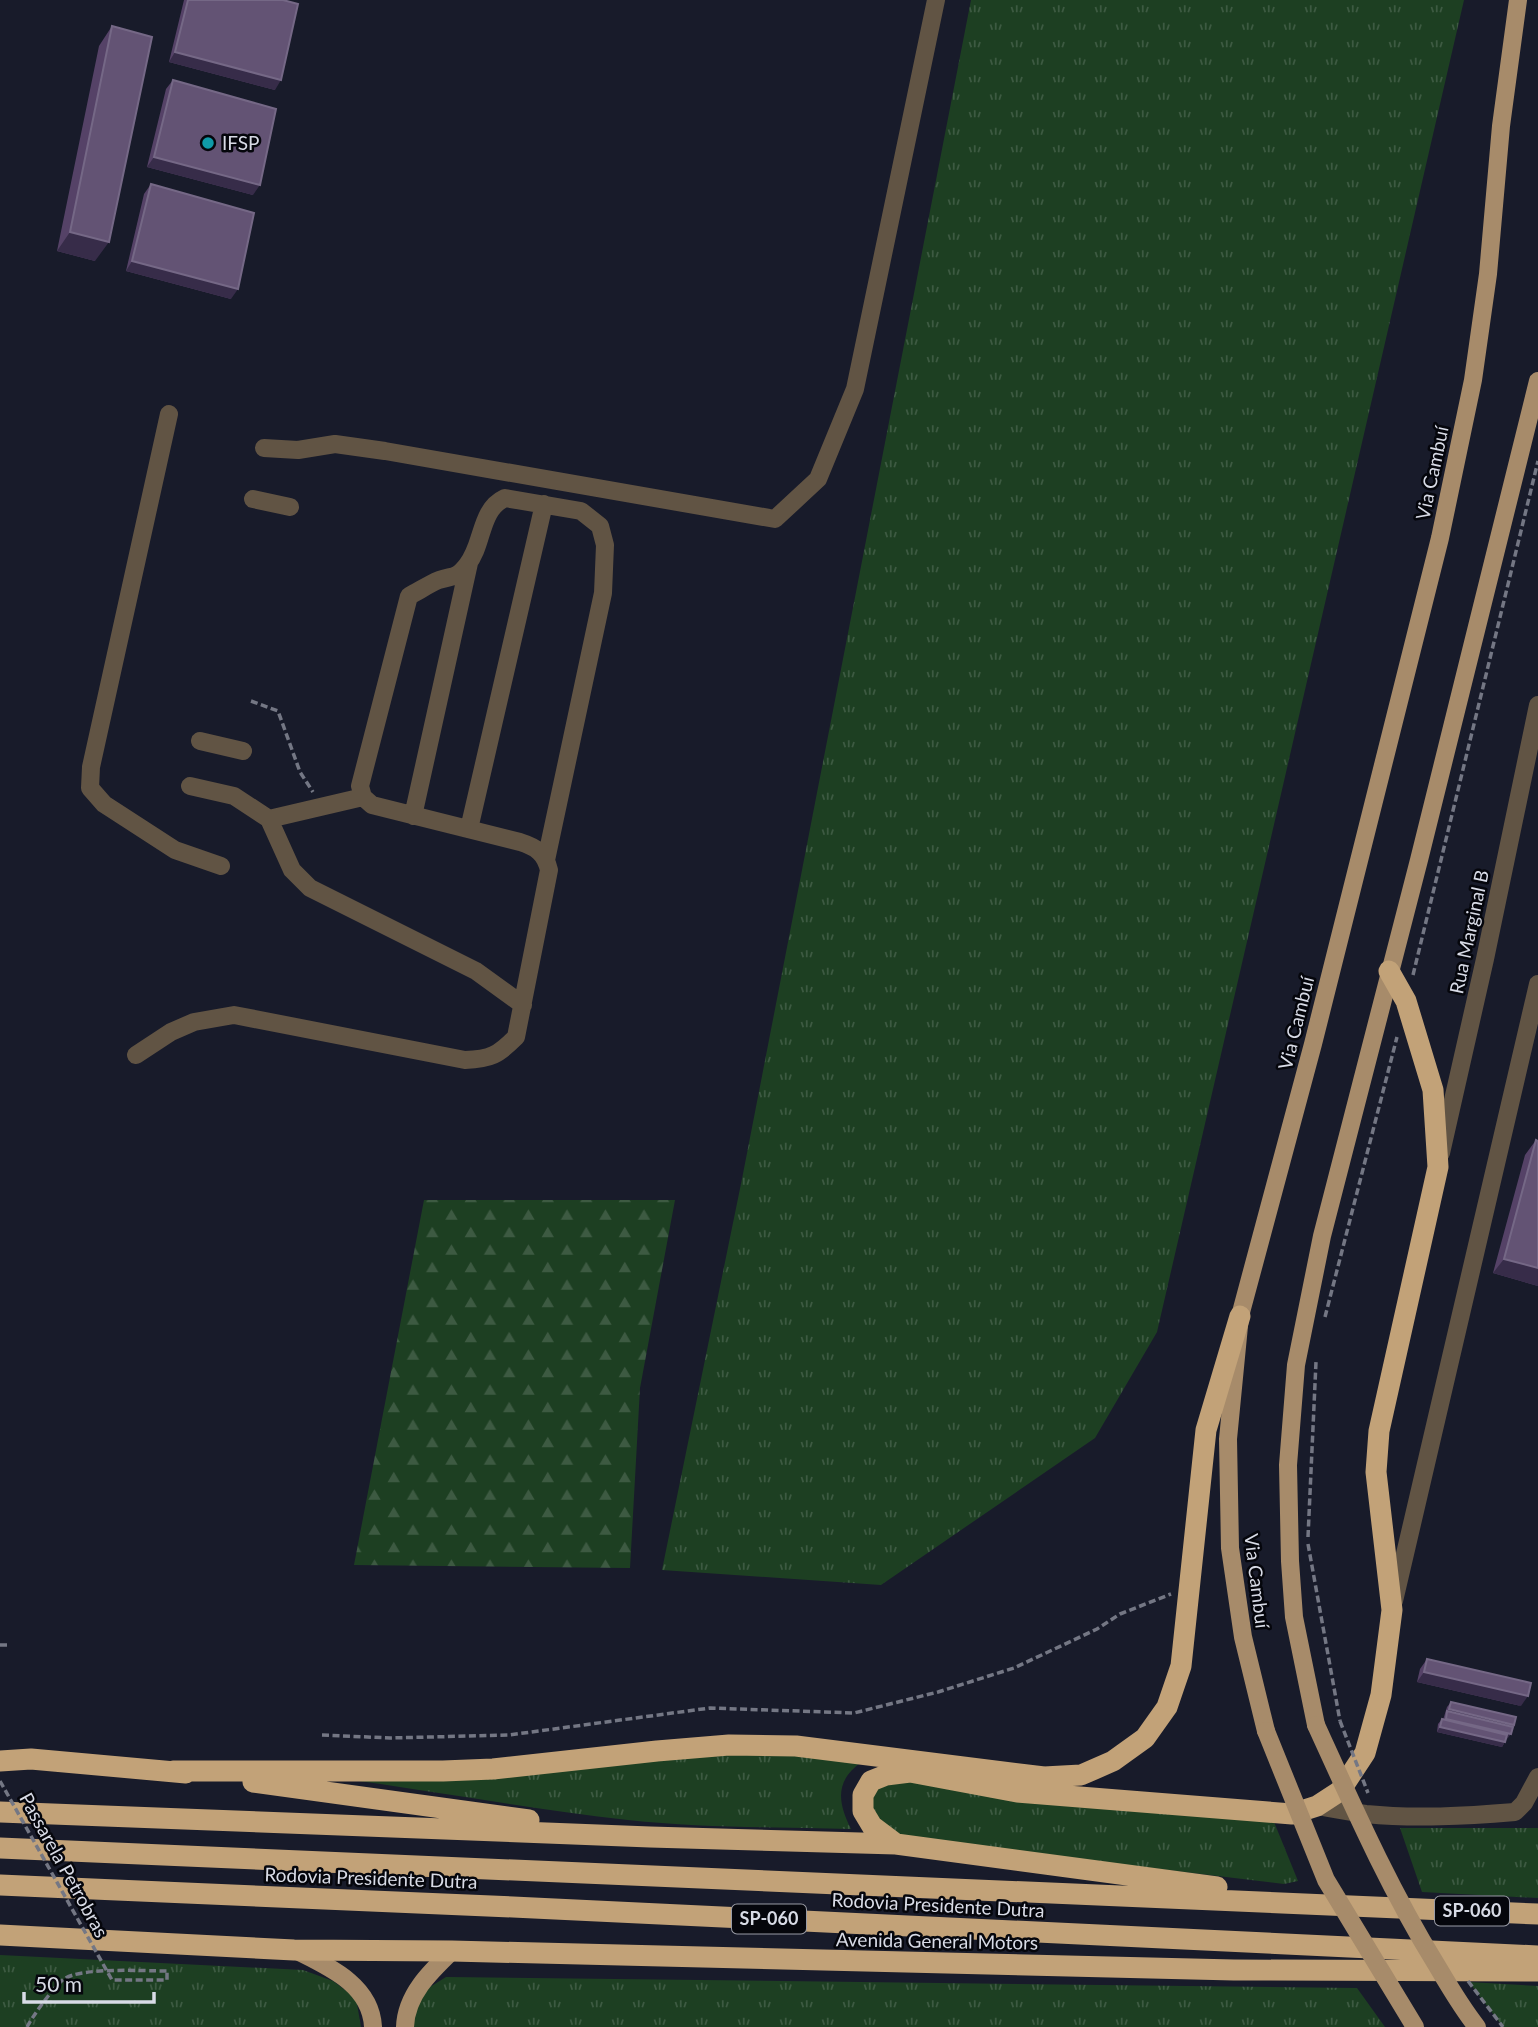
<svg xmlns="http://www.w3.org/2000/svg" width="1538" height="2027" font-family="Lato,sans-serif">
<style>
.grass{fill:url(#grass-tufts)}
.forest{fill:url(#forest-firs)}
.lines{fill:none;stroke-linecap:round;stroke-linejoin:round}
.path{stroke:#747784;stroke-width:3.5;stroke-dasharray:7 3.5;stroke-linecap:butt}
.minor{stroke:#615444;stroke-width:18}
.major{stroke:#a78b6a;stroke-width:18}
.highway{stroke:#c2a278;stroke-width:21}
.path-bridge{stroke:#747784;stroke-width:3.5;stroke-dasharray:7 3.5;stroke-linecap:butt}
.major-bridge{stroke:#a78b6a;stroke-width:18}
.wall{fill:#554267}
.shaded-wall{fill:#372c49}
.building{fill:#635374;stroke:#756886;stroke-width:2}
.culture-dot{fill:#0f9aa8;stroke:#05060c;stroke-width:2.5}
.labels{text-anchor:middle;stroke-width:5;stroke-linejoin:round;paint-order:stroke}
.shield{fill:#05060c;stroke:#999ba5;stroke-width:2}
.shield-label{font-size:18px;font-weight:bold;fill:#d8dbe6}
.poi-label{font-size:19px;fill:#d8dbe6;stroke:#05060c;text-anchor:start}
.street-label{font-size:19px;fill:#d8dbe6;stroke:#05060c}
</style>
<defs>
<pattern id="grass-tufts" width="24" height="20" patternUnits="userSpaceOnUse" patternTransform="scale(1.75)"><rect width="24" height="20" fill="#1d3f22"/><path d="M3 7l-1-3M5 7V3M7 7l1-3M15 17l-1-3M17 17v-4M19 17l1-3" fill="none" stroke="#3d5a42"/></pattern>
<pattern id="forest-firs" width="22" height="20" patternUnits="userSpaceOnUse" patternTransform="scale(1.75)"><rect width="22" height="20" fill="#1d3f22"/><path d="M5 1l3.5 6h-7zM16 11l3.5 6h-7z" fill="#3d5a42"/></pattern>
</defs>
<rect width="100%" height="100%" fill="#181b2a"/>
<path class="grass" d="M971 0H1464L1157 1332 1095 1438 881 1585 662 1570 742 1179Z
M730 1748 863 1761C835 1780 837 1801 851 1829 777 1827 702 1828 628 1820 520 1808 414 1787 306 1774Z
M886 1775 1272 1817 1298 1881 1284 1884 1067 1858 896 1844 872 1826 871 1781Z
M1400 1828H1538V1898L1422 1892Z
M0 1955 303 1970 333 1981 356 1998 361 2027H0Z
M446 1977 1357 1988 1385 2027H413L416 2004 430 1987Z
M1469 1982 1538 1986V2027H1503Z"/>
<path class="forest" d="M424 1200H675L640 1388 630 1568 354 1565Z"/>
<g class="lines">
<path class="path" d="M251 701 278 711 300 772 313 792
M1413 975 1538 461
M1325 1317 1397 1037
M1308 1537 1316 1362
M1308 1544 1340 1721
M0 1645H9
M322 1735 390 1738 509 1735 710 1708 854 1713 938 1692 1014 1668 1097 1629 1120 1614 1171 1594
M27 2027C32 2017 55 1985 64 1979 81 1967 144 1971 167 1971"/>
<path class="minor" d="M169 414 91 767 90 788 104 804 175 850 221 866
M264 448 298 450 335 444 385 451 775 519 818 479 855 389 936 0
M253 499 290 507
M200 741 243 751
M190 786 234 796 269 819 363 797
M413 816 469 563
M269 819 292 870 310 888 476 971 523 1005
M469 829 544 504
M136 1055 171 1032 194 1022 234 1015 465 1060C491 1059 498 1055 516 1037L549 870C545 853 536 847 520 842L372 805 363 797 360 786 409 596C419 591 429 584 439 580 454 575 456 579 467 565 484 544 479 510 505 498L581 511 600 526 605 545 603 593 546 860
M1441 1153 1485 959 1538 705
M1394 1601 1538 984
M1317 1806C1333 1809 1350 1812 1366 1814 1415 1819 1466 1816 1515 1812L1524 1803 1538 1777"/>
<path class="major" d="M1316 1725 1294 1617 1290 1561 1288 1465 1296 1365 1322 1236 1419 860 1538 381
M1266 1731 1243 1637 1230 1548 1228 1439 1240 1316 1313 1044 1440 538 1473 380 1488 274 1501 126 1518 0
M297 1951C329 1967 371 1985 373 2027
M405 2027C406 1995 430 1972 452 1951"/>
<path class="highway" d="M0 1761 31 1759 186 1773
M173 1771H443L493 1769 657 1751 729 1745 796 1746 1044 1777 1081 1775 1113 1761 1145 1738 1167 1707 1181 1666 1206 1430 1240 1316
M253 1782 529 1820
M0 1812 650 1837 896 1844 1217 1887
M896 1844 872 1826 863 1811V1795L871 1781 886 1775 910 1772 1017 1792 1292 1814 1317 1806 1340 1791 1365 1753 1381 1695 1392 1610 1376 1472 1379 1431 1438 1167 1433 1090 1406 1001 1389 971
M0 1848 1538 1914
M0 1885 513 1907 1538 1956
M0 1935 294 1950 452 1951 1234 1970 1538 1971"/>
<path class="path-bridge" d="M1340 1721 1368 1793
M0 1781 112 1980H167V1971
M1468 1981 1503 2027"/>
<path class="major-bridge" d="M1316 1725C1353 1806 1389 1888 1436 1964 1449 1986 1461 2007 1477 2027
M1266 1731 1326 1880 1415 2027"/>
</g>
<path class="wall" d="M184 0H283L275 90 169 62Z
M112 26 95 261 57 251 99 46Z
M173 80 253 195 147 167 166 89Z
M151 184 231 299 126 271 144 194Z
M1536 1140 1538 1141V1286L1493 1273 1525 1155Z
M1427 1659 1521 1706 1417 1682 1420 1669Z
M1451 1702 1512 1728 1502 1747 1437 1732 1438 1724 1442 1719 1443 1720 1447 1707Z"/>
<path class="shaded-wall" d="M175 52 281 80 275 90 169 62Z
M154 157 260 185 253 195 147 167Z
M70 232 109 242 95 261 57 251Z
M132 261 238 289 231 299 126 271Z
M1504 1259 1538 1268V1286L1493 1273Z
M1424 1672 1528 1696 1521 1706 1417 1682Z
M1449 1709 1514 1725 1511 1730 1447 1712Z
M1446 1719 1511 1734 1507 1739 1442 1724Z
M1440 1727 1505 1742 1502 1747 1437 1732Z"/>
<path class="building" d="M188 0H283L298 4 281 80 175 52Z
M112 26 152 37 109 242 70 232Z
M173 80 276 109 260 185 154 157Z
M151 184 254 213 238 289 132 261Z
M1536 1140 1538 1141V1268L1504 1259Z
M1427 1659 1531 1683 1528 1696 1424 1672Z
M1451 1702 1516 1717 1514 1725 1449 1709Z
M1447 1711 1513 1727 1511 1734 1446 1719Z
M1442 1719 1507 1735 1505 1742 1440 1727Z"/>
<circle class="culture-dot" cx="208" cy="143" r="7"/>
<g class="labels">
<g class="shield">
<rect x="1435" y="1896.5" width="74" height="29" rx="5"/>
<rect x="732" y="1904.5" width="74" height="29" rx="5"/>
</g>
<g class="shield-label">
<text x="1472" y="1917">SP-060</text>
<text x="769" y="1925">SP-060</text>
</g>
<g class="poi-label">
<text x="222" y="150">IFSP</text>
</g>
<g class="street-label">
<text transform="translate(1432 473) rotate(-78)" y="7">Via Cambuí</text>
<text transform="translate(1469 932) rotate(-78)" y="7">Rua Marginal B</text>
<text transform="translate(1296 1023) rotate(-76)" y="7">Via Cambuí</text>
<text transform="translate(1257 1581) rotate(83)" y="7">Via Cambuí</text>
<text transform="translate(64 1865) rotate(61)" y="7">Passarela Petrobras</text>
<text transform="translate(371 1878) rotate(2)" y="7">Rodovia Presidente Dutra</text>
<text transform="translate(938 1905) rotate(3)" y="7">Rodovia Presidente Dutra</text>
<text transform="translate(937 1941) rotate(1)" y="7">Avenida General Motors</text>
</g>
</g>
<path d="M24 1992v10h130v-10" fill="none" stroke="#d8dbe6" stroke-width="3.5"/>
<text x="35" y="1992" font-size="21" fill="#d8dbe6" stroke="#05060c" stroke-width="5" paint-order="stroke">50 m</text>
</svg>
